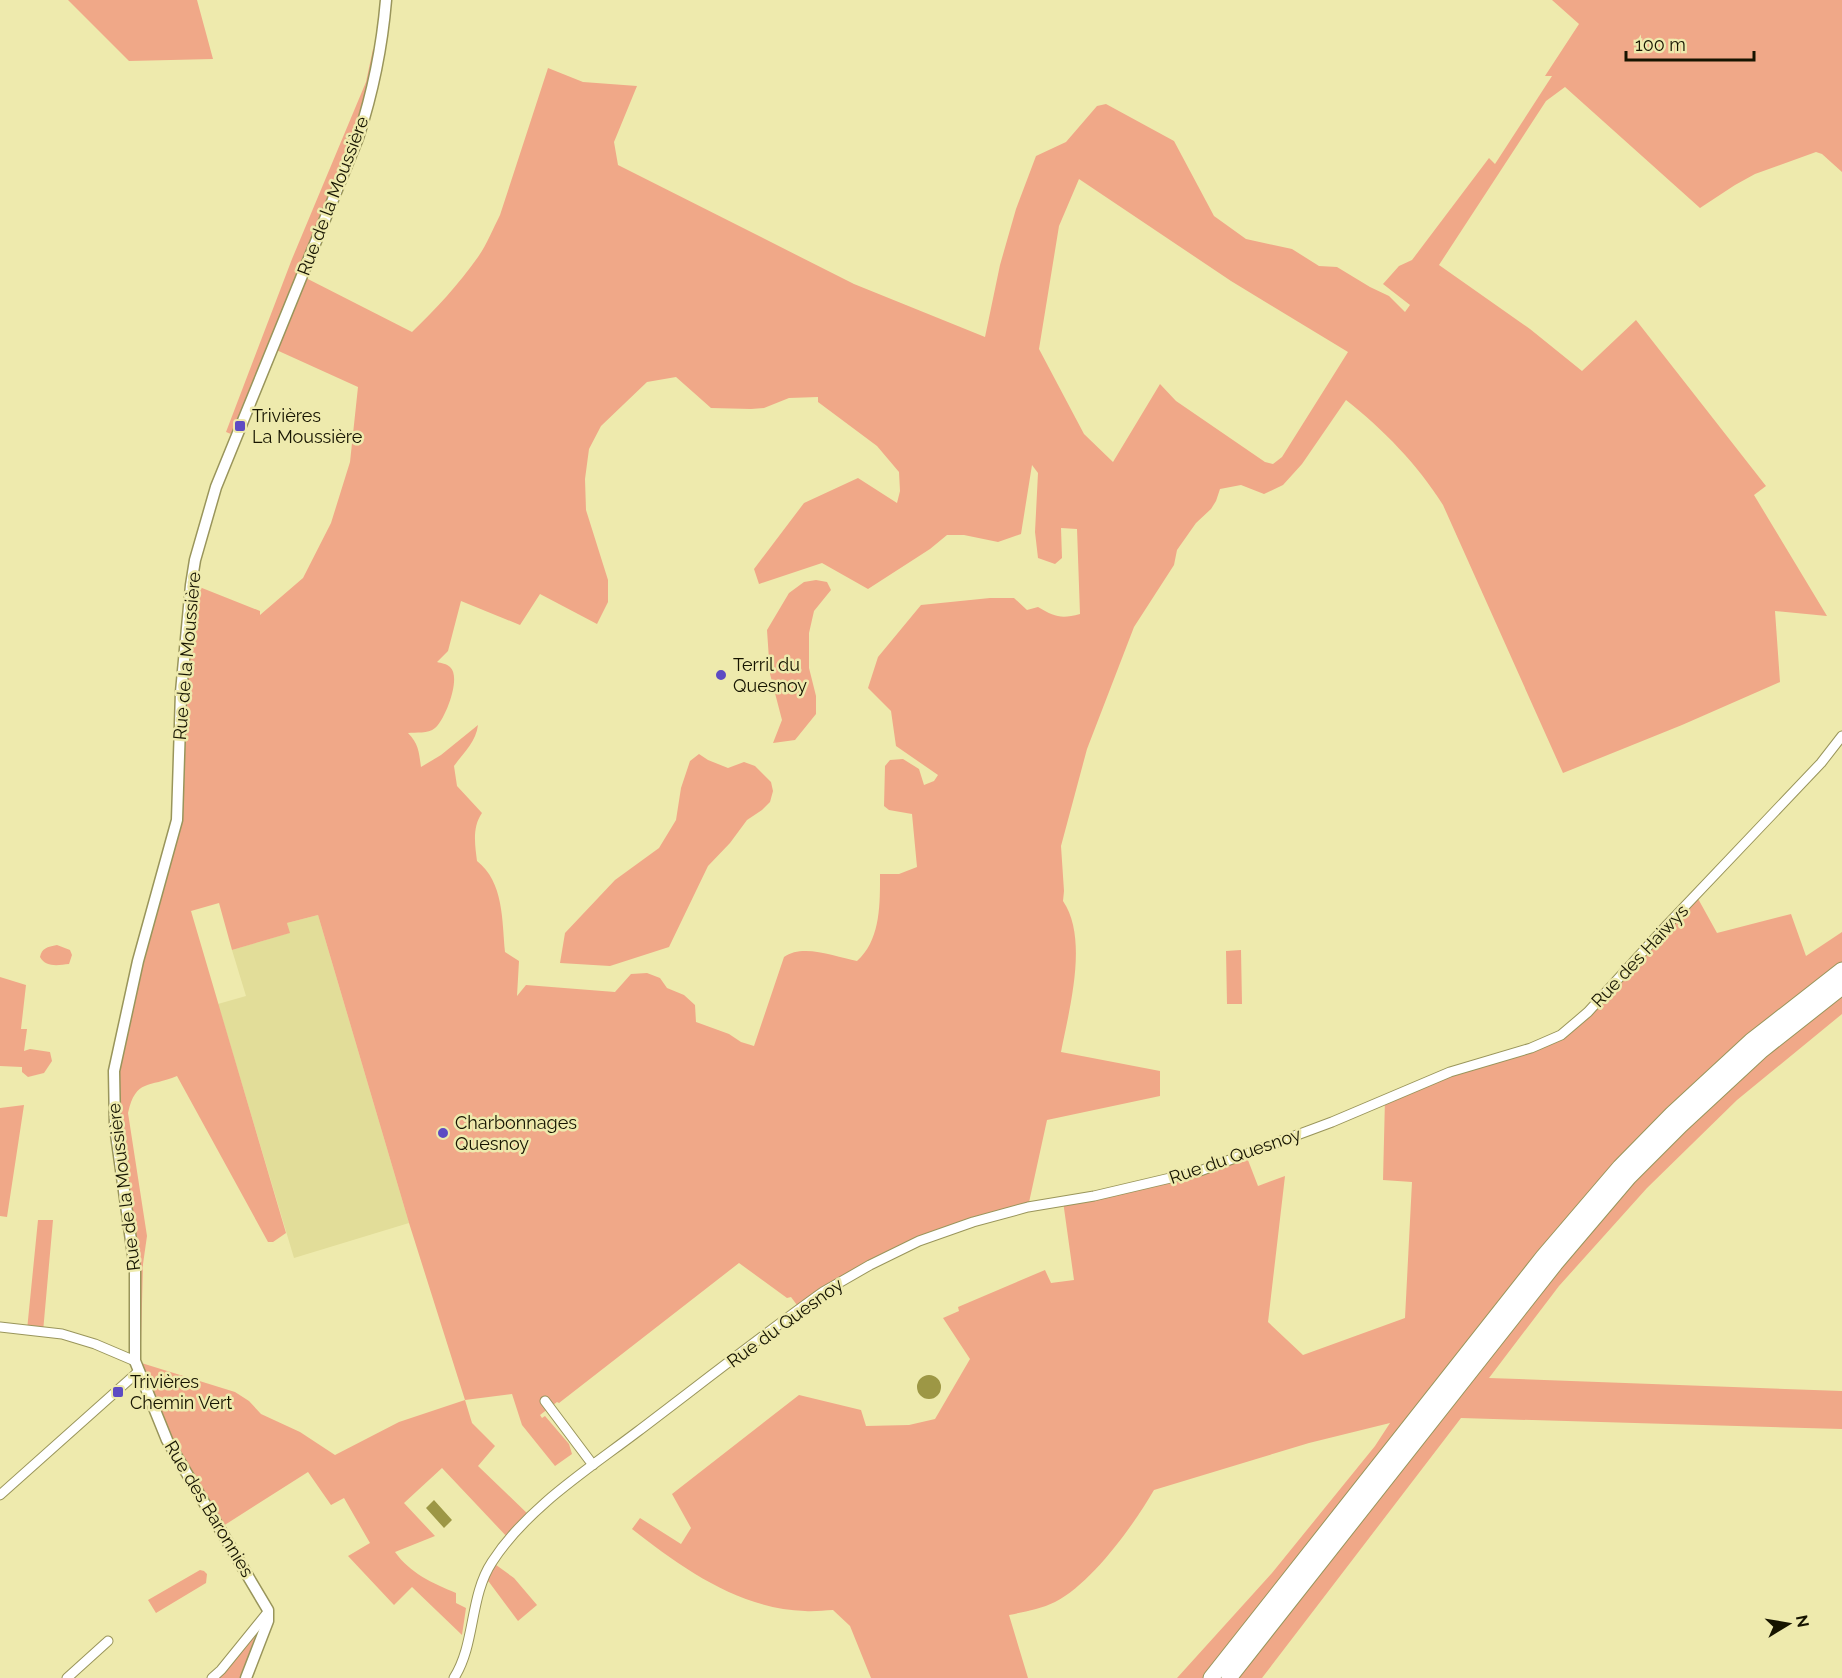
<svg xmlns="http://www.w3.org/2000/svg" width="1842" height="1678" font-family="Raleway,sans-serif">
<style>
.built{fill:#e2dd99}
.green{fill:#f0a888;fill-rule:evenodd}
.water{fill:#9d9745}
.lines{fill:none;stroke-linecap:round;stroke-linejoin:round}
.minor-casing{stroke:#99955b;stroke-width:11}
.tertiary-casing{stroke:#99955b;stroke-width:13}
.trunk-casing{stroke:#99955b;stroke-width:17}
.minor{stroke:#fff;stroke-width:9}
.tertiary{stroke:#fff;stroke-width:10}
.trunk{stroke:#fff;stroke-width:15}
.poi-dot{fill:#5d4bc3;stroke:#eeeaad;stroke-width:2}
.labels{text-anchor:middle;stroke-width:5;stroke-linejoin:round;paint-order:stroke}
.street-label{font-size:18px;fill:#161400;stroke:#eeeaad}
.poi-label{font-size:18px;fill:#161400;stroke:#eeeaad;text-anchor:start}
</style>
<rect width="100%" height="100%" fill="#eeeaad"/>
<path class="built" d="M318 915 409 1223 294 1258 218 1004 246 996 232 950 289 933 287 923Z"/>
<path class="green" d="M68 0H197L213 59 129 61Z
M1552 0H1842V172L1822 154 1816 152 1755 174 1735 185 1700 208 1565 87 1546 101 1439 265 1530 329 1582 371 1636 320 1766 486 1754 495 1827 616 1775 611 1780 682 1682 725 1563 773 1443 505C1418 465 1383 429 1346 400L1302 464 1283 485 1264 494 1241 485 1220 489 1216 501 1211 509 1196 523 1177 550 1174 565 1134 627 1087 749 1061 846 1064 891 1063 901C1089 939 1069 1010 1061 1052L1160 1071V1096L1047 1120 1028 1207 919 1241 800 1309 791 1297 787 1298 739 1263 559 1403 557 1402 540 1415 542 1418 545 1416 569 1444 572 1454 555 1466 522 1425 512 1394 465 1400 472 1423 495 1446 478 1466 531 1517 509 1539 442 1468 404 1503 435 1536 395 1552C410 1573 432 1583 456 1593V1603L466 1608 462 1635 412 1587 394 1605 348 1556 370 1543 344 1498 331 1505 308 1472 220 1528 167 1440 135 1361 235 1392 249 1401 261 1414 300 1432 335 1455 399 1422 465 1400 409 1223 318 915 287 923 290 933 232 950 219 903 191 911 286 1233 273 1242H268L177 1076C149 1088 136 1078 128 1113L147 1236 143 1264 141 1343 134 1342 135 1269 114 1099 138 961 173 838 181 714 197 586 260 611V615L303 578 331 523 350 462 358 387 272 348 236 436 226 432 292 259 366 82 373 49H382L377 76 302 276 412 332C435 310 459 284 478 257 487 244 493 229 500 215L548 68 583 82 637 86 614 142 618 165 854 284 985 337 1000 265 1016 209 1036 156 1066 142 1097 106 1106 104 1174 141 1214 216 1246 239 1292 249 1319 266 1337 267 1370 287 1389 296 1405 312 1410 305 1383 284 1399 266 1412 260 1489 158 1495 164 1552 76H1545L1579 24ZM1079 179 1231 281 1348 352 1282 457 1273 464 1265 462 1176 401 1160 384 1113 462 1084 434 1039 349 1059 226ZM676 377 711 408 751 409 764 408 789 398 818 397V402L877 446 899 472 900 491 897 503 858 478 804 503 754 569 759 584 822 563 868 589 930 549 947 535H964L998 542 1021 534 1032 465 1038 473 1035 532 1038 558 1055 564 1062 558 1061 528 1077 529 1080 614C1061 619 1055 617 1038 607L1027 610 1014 598H990L921 605 878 657 868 688 891 711 896 746 938 775 934 781 924 785 919 769 903 759 890 760 885 766 884 806 889 810 912 814 917 867 899 874H880C880 903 881 940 857 961 836 957 803 943 784 957L754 1046 741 1042 729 1034 696 1022 695 1005 684 995 667 988 660 978 647 973 631 974 615 992 526 985 517 996 519 961 505 952C502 921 504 882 477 861 475 845 472 827 482 813L457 786 454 766C464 752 476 742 478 725L441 755 421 767C419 753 419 744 408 733 416 732 428 734 435 728 445 720 462 677 450 667 447 664 441 663 437 662L448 651 461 601 520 625 540 594 597 624 608 602V580L586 510 585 479 589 449 601 426 647 382Z
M816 580 827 582 831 590 814 611 809 633V668L816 696V714L795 740 773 743 782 720 770 674 767 630 789 593 804 582Z
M699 754 708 760 728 768 744 762 755 766 771 782 773 791 770 802 762 810 747 820 730 843 708 866 669 947 610 966 560 963 565 933 615 880 659 848 676 820 681 788 690 761Z
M1696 895 1717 933 1791 914 1806 956 1842 932V965L1747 1039 1205 1678H1177L1272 1573 1375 1446 1390 1423 1309 1443 1154 1490C1133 1526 1092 1583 1055 1602 1041 1609 1024 1612 1009 1615L1028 1678H871L850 1626 833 1610C824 1610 814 1612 805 1611 739 1609 682 1568 632 1529L640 1518 681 1544 691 1528 672 1494 799 1395 861 1410 866 1426 909 1425 935 1419 970 1359 943 1318 959 1311 958 1307 1045 1270 1051 1283 1074 1280 1063 1201 1246 1155 1258 1186 1285 1176 1268 1322 1303 1355 1405 1318 1412 1182 1383 1180 1385 1099 1561 1035Z
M57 945 70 950 72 955 69 964C59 965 46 968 40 957 42 948 47 947 57 945Z
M1241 950 1242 1004H1227L1226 951Z
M0 977 26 985 21 1029H27L24 1051 30 1049 50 1052 52 1061 44 1073 28 1077 22 1072V1067L0 1066Z
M1842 994V1014L1737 1100 1647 1188 1559 1286 1489 1378 1842 1391V1429L1461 1418 1262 1678H1237L1473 1376 1631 1183 1761 1057Z
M24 1105 7 1217 0 1216V1108Z
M38 1220H53L43 1332 27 1330Z
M492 1562 514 1578 537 1605 518 1621 489 1582 484 1579Z
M200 1570 204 1571 207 1574 206 1583 156 1613 148 1600Z
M257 1631 241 1678H212Z"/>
<path class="water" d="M917 1387a12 12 0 1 1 24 0a12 12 0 1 1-24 0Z
M434 1500 452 1520 444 1528 426 1508Z"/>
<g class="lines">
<defs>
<path id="minor" d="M0 1327 62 1334 95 1344 135 1361
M545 1401 593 1465
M0 1495 139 1371
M67 1678 108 1641
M212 1678 221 1670 268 1612
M454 1678C476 1643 469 1597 492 1562 527 1508 587 1470 637 1432 699 1385 760 1337 823 1292L870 1265 919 1241 973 1222 1028 1207 1094 1196 1200 1171 1332 1122 1450 1072 1531 1048 1561 1035 1588 1012 1667 925 1821 763 1842 736"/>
<path id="tertiary" d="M246 1678 268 1621V1610L167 1440 135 1361V1269L115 1127 114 1071 138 961 177 820 181 692 191 585 195 560 216 487 358 138C373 92 382 48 386 0"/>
<path id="trunk" d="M1211 1678 1543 1257 1620 1167 1672 1114 1751 1041 1842 970
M1229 1678 1555 1264 1629 1177 1681 1125 1762 1050 1842 987"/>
</defs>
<use href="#minor" class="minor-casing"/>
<use href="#tertiary" class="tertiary-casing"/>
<use href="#trunk" class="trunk-casing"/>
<use href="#minor" class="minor"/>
<use href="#tertiary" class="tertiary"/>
<use href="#trunk" class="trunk"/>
</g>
<g class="poi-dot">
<rect x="234" y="420" width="12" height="12" rx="3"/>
<circle cx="721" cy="675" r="6"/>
<circle cx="443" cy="1133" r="6"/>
<rect x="112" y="1386" width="12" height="12" rx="3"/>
</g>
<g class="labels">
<g class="street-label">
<text transform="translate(333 196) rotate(-69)" y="6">Rue de la Moussière</text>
<text transform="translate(187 656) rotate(-85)" y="6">Rue de la Moussière</text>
<text transform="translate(1640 956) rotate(-47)" y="6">Rue des Haiwys</text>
<text transform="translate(1235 1156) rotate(-19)" y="6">Rue du Quesnoy</text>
<text transform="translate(124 1187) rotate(-97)" y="6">Rue de la Moussière</text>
<text transform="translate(785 1323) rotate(-36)" y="6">Rue du Quesnoy</text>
<text transform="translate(209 1509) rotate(59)" y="6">Rue des Baronnies</text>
</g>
<g class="poi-label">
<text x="252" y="422">Trivières<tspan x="252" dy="21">La Moussière</tspan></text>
<text x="733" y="671">Terril du<tspan x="733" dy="21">Quesnoy</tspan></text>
<text x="455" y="1129">Charbonnages<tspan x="455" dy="21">Quesnoy</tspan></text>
<text x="130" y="1388">Trivières<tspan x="130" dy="21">Chemin Vert</tspan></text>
</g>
</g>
<g transform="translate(1788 1624) rotate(79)" stroke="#eeeaad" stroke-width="4.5" paint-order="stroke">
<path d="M0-4.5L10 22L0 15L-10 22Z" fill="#161400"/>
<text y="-9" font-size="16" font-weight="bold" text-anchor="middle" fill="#161400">N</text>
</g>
<path d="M1626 51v9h128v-9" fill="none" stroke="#161400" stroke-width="3"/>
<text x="1635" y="51" font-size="18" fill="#161400" stroke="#eeeaad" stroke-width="4.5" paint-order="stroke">100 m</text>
</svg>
